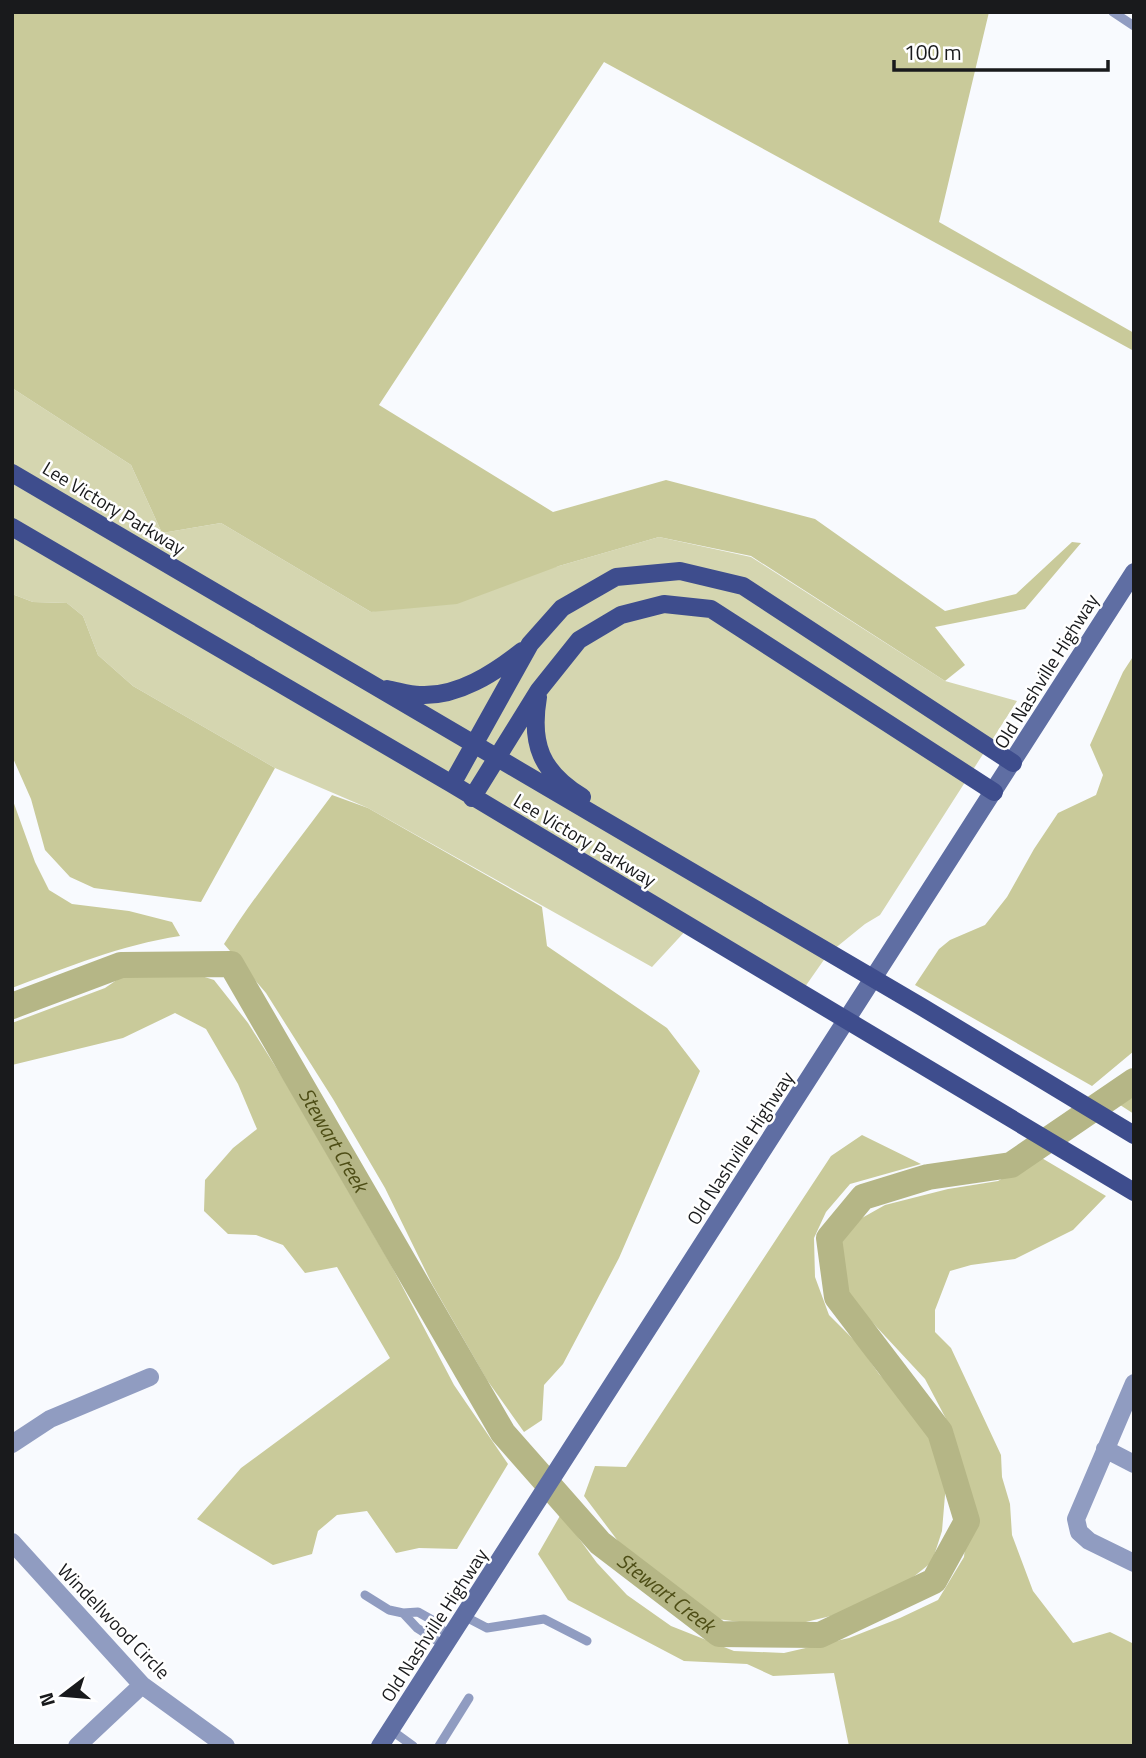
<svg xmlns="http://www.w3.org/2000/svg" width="1146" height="1758" font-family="'Titillium Web',sans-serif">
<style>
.green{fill:#d5d6b0}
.forest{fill:#c9ca9a}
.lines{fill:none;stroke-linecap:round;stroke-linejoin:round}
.river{stroke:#b5b686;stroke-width:26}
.lane{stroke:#909cc1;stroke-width:9}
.street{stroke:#909cc1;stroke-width:18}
.secondary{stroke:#5f6ea3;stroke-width:18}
.primary{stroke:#3e4d8d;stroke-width:18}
.labels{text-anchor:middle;stroke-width:5;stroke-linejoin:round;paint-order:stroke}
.street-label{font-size:19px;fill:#191a1c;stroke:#fff}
.water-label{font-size:21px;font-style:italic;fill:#4e4e16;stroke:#fff}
</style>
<rect width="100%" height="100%" fill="#f8fafe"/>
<path class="green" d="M12 388 131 465 162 533 221 523 371 612 559 566 659 537 751 557 945 681 1017 701 880 915 865 924 828 954 800 994 689 927 652 967 368 808 275 768 133 686 98 655 83 616 67 603 33 602 12 594Z"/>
<path class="forest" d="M12 12H989L939 222 1134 333V351L604 62 379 405 553 512 666 480 815 519 945 611 1016 594 1072 542 1081 543 1025 609 935 627 965 665 945 681 751 556 659 537 559 566 457 604 371 612 221 523 162 533 131 465 12 388Z
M12 594 33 602 67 603 83 616 98 655 133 686 275 768 201 902 94 888 70 877 45 850 31 799 12 756Z
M1134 655V1051L1092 1086 915 985 939 949 950 940 985 925 1007 897 1034 849 1058 813 1096 795 1103 775 1090 745 1123 672Z
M332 795 368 808 542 907 547 946 667 1028 700 1071 619 1258 563 1364 544 1385 542 1420 524 1432 487 1380 432 1284 385 1188 333 1099 266 993 224 944C257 892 296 844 332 795Z
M12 798 35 862 49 890 72 904 129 911 172 922 180 936C121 945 68 967 12 988Z
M183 970 214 980 248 1023 284 1080 391 1265 454 1385 508 1464 457 1549 419 1548 396 1553 367 1511 337 1515 318 1531 312 1554 273 1565 197 1519 241 1468 390 1358 337 1267 305 1273 283 1245 256 1235 228 1234 204 1211 205 1180 233 1148 257 1129 238 1084 206 1029 175 1013 123 1038 12 1065V1023L105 988 127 973Z
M1134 1090V1114L1117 1103Z
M862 1135 921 1164 850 1184 826 1212 814 1238 815 1277 829 1315 858 1344 879 1374 913 1407 935 1442 946 1483 942 1531 932 1562 897 1590 839 1614 781 1628 718 1619 621 1545 584 1496 595 1466 626 1467 831 1156Z
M1040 1157 1106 1196 1073 1230 1015 1259 971 1265 950 1271 935 1310V1332L951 1348 1001 1455 1002 1477 1010 1504 1012 1535 1033 1591 1073 1643 1110 1632 1134 1644V1746H849L834 1673 773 1676 747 1664 684 1661 568 1600 538 1554 561 1514 597 1563 627 1595 671 1626 734 1651 784 1653 849 1638 900 1618 938 1600 964 1557 970 1501 953 1432 925 1379 845 1293 838 1248 853 1223 885 1205 948 1189 998 1181Z"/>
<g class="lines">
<path class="river" id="s1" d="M12 1006 121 965 231 964 503 1433 600 1543 719 1634 820 1635 934 1581 967 1521 940 1432 837 1297 829 1238 863 1197 928 1177 1011 1165 1134 1081"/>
<path class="lane" d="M1113 12 1134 26
M365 1595 389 1610 403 1613 418 1612 434 1621 450 1638
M403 1613 417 1628 445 1646
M464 1616 487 1628 544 1619 587 1641
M391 1730 413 1746
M439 1746 469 1698"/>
<path class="street" d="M1134 1383 1076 1519 1079 1532 1089 1541 1134 1563
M12 1444 50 1419 150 1377
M1105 1449 1134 1464
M12 1542 142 1685 226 1746
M77 1746 142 1685"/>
<path class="secondary" d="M380 1746 1134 572"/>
<path class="primary" d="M12 473 922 1007 1134 1135
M12 527 452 784 1134 1192
M387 689C398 691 410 695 420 695 458 697 494 673 522 651
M538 697C530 744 541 772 582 797
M452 784 530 644 562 608 616 577 680 571 743 586 1013 763
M472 798 539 690 579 640 621 615 664 604 711 609 994 792"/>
</g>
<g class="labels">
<g class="street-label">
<text transform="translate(114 508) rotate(31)" y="7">Lee Victory Parkway</text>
<text transform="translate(1046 671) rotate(-58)" y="7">Old Nashville Highway</text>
<text transform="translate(585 840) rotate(31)" y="7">Lee Victory Parkway</text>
<text transform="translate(740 1148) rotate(-57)" y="7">Old Nashville Highway</text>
<text transform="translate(114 1621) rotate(46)" y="7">Windellwood Circle</text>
<text transform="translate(434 1625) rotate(-57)" y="7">Old Nashville Highway</text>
</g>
<g class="water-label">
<text dy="7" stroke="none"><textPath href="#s1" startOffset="430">Stewart Creek</textPath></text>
<text dy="7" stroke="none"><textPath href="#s1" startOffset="998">Stewart Creek</textPath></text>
</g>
</g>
<rect width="1146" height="1758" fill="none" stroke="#191a1c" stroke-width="28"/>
<g transform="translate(63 1695) rotate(254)" stroke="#ffffff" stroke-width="5" paint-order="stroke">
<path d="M0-5L12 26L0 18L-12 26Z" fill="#191a1c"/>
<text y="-10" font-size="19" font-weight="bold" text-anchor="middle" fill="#191a1c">N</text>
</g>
<path d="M894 60v10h214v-10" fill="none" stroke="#191a1c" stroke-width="3.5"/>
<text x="904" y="60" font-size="21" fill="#191a1c" stroke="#ffffff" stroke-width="5" paint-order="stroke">100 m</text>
</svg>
